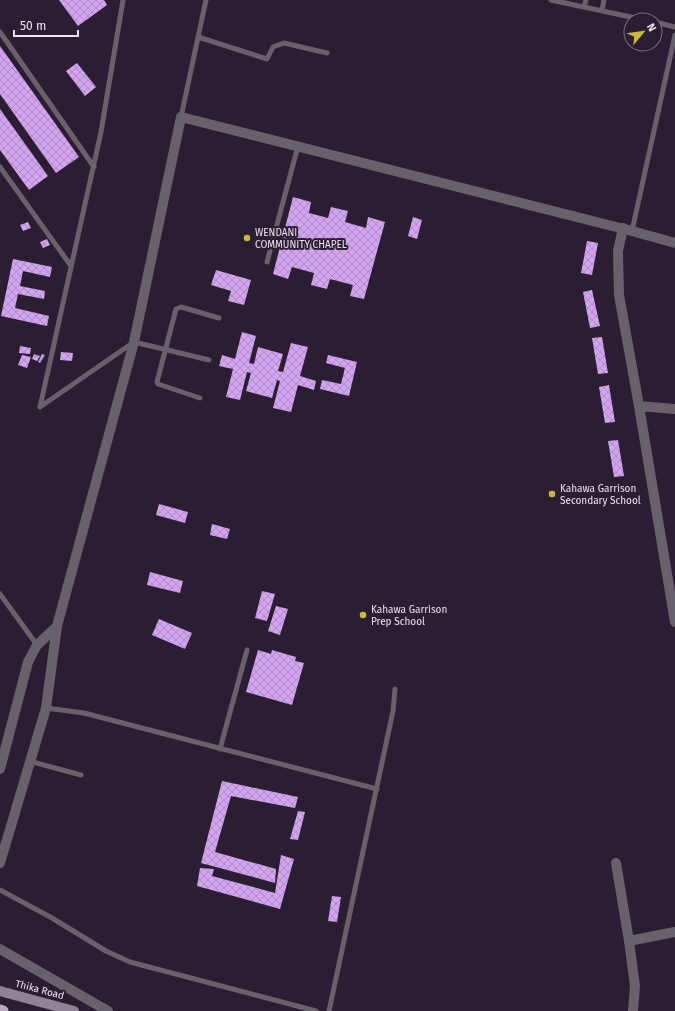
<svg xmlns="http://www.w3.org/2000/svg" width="675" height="1011" font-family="'Fira Sans',sans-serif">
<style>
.building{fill:url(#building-cross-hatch)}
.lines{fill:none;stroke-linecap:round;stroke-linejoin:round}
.service{stroke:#68616c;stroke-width:5}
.minor{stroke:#68616c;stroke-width:10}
.secondary{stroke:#8e8495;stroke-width:10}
.trunk{stroke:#baaac4;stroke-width:11}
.poi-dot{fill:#caba3a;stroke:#2b1e33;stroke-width:1.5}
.labels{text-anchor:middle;stroke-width:4;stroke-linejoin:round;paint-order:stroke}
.poi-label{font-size:10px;fill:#ede4f3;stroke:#2b1e33;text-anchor:start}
.street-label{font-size:10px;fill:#ede4f3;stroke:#2b1e33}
</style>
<defs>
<pattern id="building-cross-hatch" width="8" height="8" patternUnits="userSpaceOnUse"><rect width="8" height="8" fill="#d2a4ef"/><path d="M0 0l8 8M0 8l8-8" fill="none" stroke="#af8cc6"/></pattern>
</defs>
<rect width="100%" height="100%" fill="#2b1e33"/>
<path class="building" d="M59 0H104L107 5 78 26Z
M0 46 79 157 56 173 0 94Z
M77 63 96 87 85 96 66 71Z
M0 109 48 176 29 190 0 150Z
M293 197 311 202 309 213 328 218 331 207 348 211 345 222 366 228 368 217 385 222 364 299 350 296 353 285 330 279 327 289 311 285 314 273 292 267 288 279 273 274Z
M413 217 422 220 417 239 408 236Z
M28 222 31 228 23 231 20 225Z
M47 239 50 245 43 248 40 242Z
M587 241 598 243 592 275 581 273Z
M13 259 52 267 50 277 23 271 20 286 45 291 44 299 18 294 15 308 49 316 47 326 1 316Z
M216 270 251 280 244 305 228 301 231 291 211 285Z
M592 290 600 326 590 328 583 292Z
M242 332 256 336 249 363 254 364 258 347 283 354 278 371 283 372 291 343 308 347 300 376 316 381 314 390 298 385 291 412 273 408 280 381 277 380 272 398 246 391 251 373 247 372 240 400 226 397 233 369 219 366 222 355 235 359Z
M602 337 608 373 598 374 592 338Z
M20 346 31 348 30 354 19 353Z
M61 352 73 353 72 361 60 360Z
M34 354 40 356 37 361 32 359Z
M42 354 45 355 40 363 38 362Z
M22 355 31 357 27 368 18 365Z
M328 355 357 362 349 396 320 389 322 380 341 384 345 368 326 363Z
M609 385 615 422 605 423 599 387Z
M618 440 624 476 614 477 608 441Z
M159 504 188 512 185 523 156 515Z
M212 524 230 529 227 539 210 535Z
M150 572 183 581 180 593 147 585Z
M262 591 275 594 267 621 255 618Z
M276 606 288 609 280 635 268 631Z
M159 619 192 633 185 649 152 635Z
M258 650 271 654 272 650 296 657 295 661 304 663 292 705 246 692Z
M222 781 298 797 295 808 231 796 215 852 276 869 275 883 201 863Z
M298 811 305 812 298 840 290 839Z
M281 855 294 859 280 909 197 886 200 868 214 869 212 876 275 893Z
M332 896 341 897 337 922 328 921Z"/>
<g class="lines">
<path class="service" d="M551 0 645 20
M584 7 586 0
M602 10 604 0
M655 22 675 27
M0 32 94 167
M198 37 267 59 273 47 284 43 327 53
M181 117 206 0
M0 167 71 266
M632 231 675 35
M267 262 298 146
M200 398 158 384 157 382 176 309 181 307 219 318
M40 407 101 132 123 0
M40 407 134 342 209 360
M0 594 37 645
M46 708 84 713 377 789
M220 749 247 650
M29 761 81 775
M0 890 52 918 106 951 130 962 316 1011
M329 1011 393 711 395 689"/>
<path class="minor" d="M623 228 618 251 619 295 639 406 675 622
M639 406 675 409
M0 769 28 662 37 645 57 626
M0 863 46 708 57 626 134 342 181 117 632 231 675 243
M616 863 629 941 635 986 633 1011
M629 941 675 932
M0 949 108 1011"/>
<path class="secondary" d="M0 991 74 1011"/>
<path class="trunk" d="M0 1010 3 1011"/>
</g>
<g class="poi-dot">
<circle cx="247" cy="238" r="4"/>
<circle cx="552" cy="494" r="4"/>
<circle cx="363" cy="615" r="4"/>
</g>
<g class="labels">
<g class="poi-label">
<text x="255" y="236">WENDANI<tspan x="255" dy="12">COMMUNITY CHAPEL</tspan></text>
<text x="560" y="492">Kahawa Garrison<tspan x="560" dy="12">Secondary School</tspan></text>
<text x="371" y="613">Kahawa Garrison<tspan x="371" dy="12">Prep School</tspan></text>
</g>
<g class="street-label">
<text transform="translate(40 989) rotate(15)" y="4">Thika Road</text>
</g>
</g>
<g transform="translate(643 32) rotate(61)"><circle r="19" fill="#2b1e33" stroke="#796d80"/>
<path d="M0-3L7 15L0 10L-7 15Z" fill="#caba3a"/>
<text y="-6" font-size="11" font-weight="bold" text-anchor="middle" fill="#ede4f3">N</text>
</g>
<path d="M14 30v6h64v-6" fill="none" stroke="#ede4f3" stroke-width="2"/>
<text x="20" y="30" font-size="12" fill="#ede4f3" stroke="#2b1e33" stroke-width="3" paint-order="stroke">50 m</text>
</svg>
